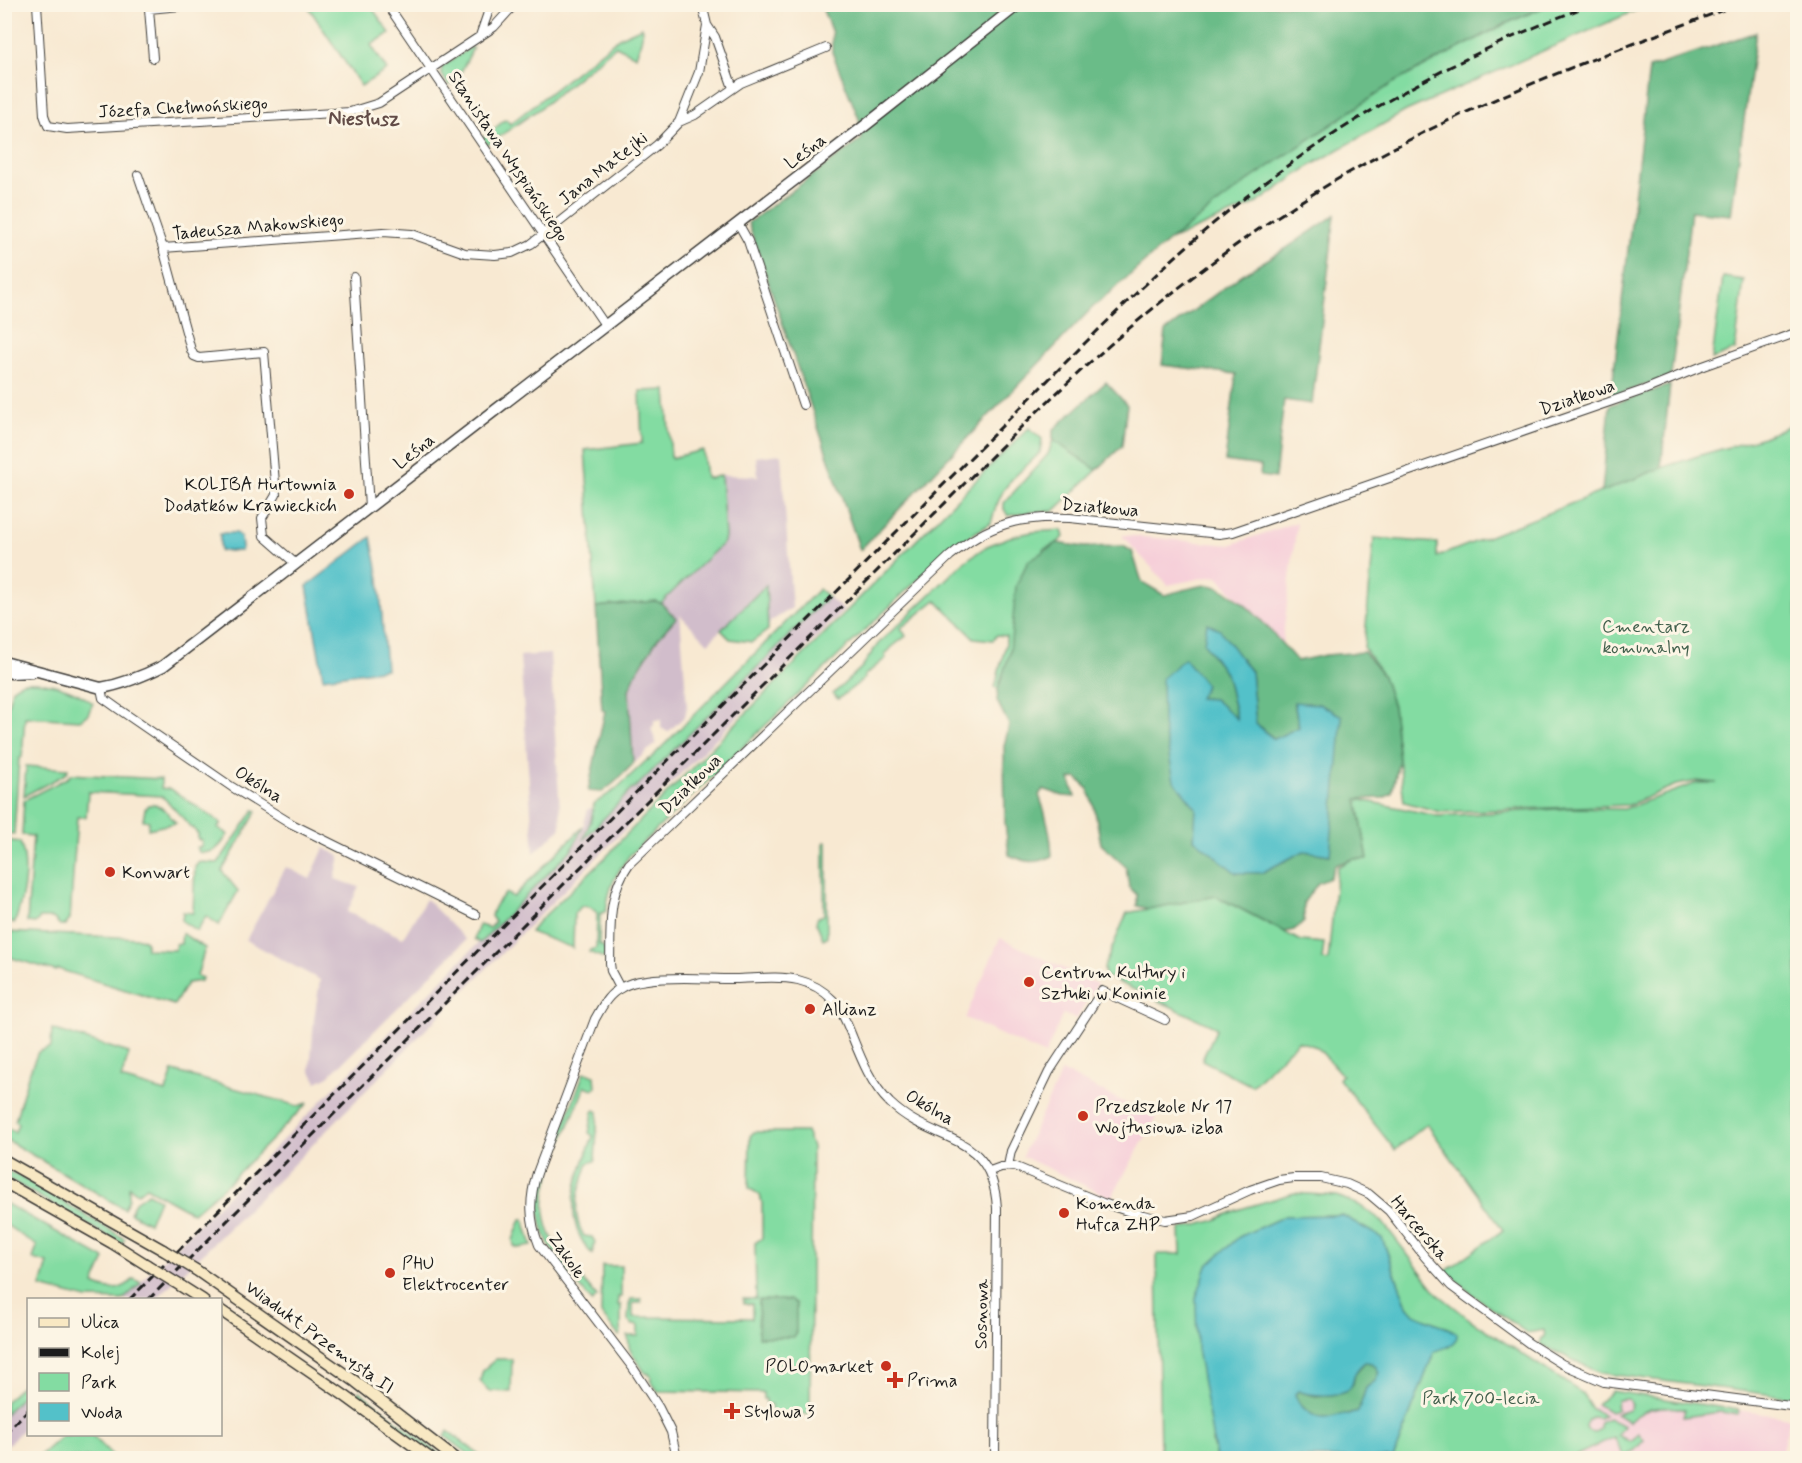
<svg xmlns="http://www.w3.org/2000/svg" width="1802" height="1463" font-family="Mynerve,sans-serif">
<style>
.built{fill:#f6cfd9}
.industrial{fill:#d1bdcb}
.green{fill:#83dca2;stroke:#507c5f;stroke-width:1.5}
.forest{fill:#6abc88;stroke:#436c52;stroke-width:1.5;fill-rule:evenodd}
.water{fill:#53c1c9;stroke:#386e72;stroke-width:1.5;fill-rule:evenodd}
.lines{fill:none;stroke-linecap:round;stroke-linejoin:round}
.minor-casing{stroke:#3d3b37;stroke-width:10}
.tertiary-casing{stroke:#3d3b37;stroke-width:13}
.secondary-casing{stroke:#3d3b37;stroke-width:13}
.minor{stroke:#fff;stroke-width:8}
.tertiary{stroke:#fff;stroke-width:10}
.secondary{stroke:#f8e8c3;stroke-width:10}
.rail{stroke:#1c1c1c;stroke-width:3;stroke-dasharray:9 4.5;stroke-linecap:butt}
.secondary-bridge-casing{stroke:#3d3b37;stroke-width:13;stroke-linecap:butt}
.secondary-bridge{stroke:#f8e8c3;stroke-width:10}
.poi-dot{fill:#c8321e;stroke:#fcf5e5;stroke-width:2}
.labels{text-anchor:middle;stroke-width:6;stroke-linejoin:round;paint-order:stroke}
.street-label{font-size:18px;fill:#1c1c1c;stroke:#fcf5e5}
.poi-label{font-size:18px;fill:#1c1c1c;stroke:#fcf5e5;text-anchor:start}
.park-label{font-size:18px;fill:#405f4b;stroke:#fcf5e5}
.neighbourhood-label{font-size:20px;font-weight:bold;fill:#624c47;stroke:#fcf5e5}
</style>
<rect width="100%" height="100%" fill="#fcf5e5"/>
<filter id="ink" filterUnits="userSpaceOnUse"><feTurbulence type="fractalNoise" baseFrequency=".0167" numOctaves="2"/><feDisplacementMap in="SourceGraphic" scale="12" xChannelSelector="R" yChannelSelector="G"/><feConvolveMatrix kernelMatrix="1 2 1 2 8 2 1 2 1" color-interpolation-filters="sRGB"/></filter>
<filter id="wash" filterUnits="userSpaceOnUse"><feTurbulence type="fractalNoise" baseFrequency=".008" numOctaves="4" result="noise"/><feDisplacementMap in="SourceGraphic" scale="24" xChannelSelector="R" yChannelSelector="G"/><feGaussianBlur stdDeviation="1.35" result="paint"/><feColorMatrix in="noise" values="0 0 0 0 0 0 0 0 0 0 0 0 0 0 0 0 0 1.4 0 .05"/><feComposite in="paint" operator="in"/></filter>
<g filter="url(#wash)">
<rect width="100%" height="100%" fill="#f8e9d2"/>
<path class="built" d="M1297 522 1282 645 1218 577 1212 576 1168 585 1123 537V535L1230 545Z
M1000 938 1097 984 1076 1019 1063 1014 1045 1055 965 1018Z
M1062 1071 1156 1118 1111 1198 1022 1156Z
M1612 1391 1790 1418 1780 1458H1537Z"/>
<path class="industrial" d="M781 454 792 608 770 622 768 630 765 585 708 643 680 615 687 707 685 716 668 732 661 728V720H654V725L651 728 656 743 633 764 629 690 636 673 658 638 676 618 661 603 724 542 725 536 721 475 758 476 756 457Z
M828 597 844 610 440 1015 278 1180 156 1299 122 1300 208 1215 572 849 583 827 588 809 592 808 591 820 585 838 632 788 634 789Z
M550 654 561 828 534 853 520 656Z
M324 848 340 856 335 879 359 887 347 912 403 938 426 899 466 940 329 1076 317 1082 310 1070 314 1019 320 980 246 940 286 867 310 879Z
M28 1390V1424L5 1448V1414Z"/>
<path class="green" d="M307 5H370L390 33 371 45 387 70 361 86Z
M1549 5H1648L1406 111 1310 166 1257 203 1170 240 1252 178 1393 83 1505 24Z
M642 27C644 36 639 47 636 56L616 46 539 109 487 145 483 138 506 119 510 124 620 37Z
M471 47 473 48 455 84 448 85 441 73 442 67Z
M1723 277 1744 280 1735 350 1712 359Z
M666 390 671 458 703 450 706 478H712L721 475 725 536 724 542 661 603 655 601 596 607 585 450 642 443 640 391Z
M1797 422V1398L1600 1373 1540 1344 1542 1338 1545 1337 1544 1330 1527 1333 1476 1297 1446 1271 1503 1230 1427 1124 1395 1150 1339 1079 1342 1075 1317 1047 1298 1041 1252 1086 1202 1060 1217 1028 1105 976 1104 967 1127 913 1216 896 1301 941 1324 943 1322 960 1328 961 1337 867 1353 859H1368L1357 799 1438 816 1572 808 1624 809 1697 783H1717L1697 781 1676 785 1629 805 1440 812 1404 802 1393 707 1383 676 1364 648 1374 538 1437 543V557L1661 468 1704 454 1764 437Z
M1029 428 1042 439 1040 453 1012 479 1003 491 995 509 991 523 953 546 630 855C615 874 609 887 606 911L600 914 599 944C606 947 606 952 604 958L589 952 590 950 596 948 597 913 590 907 582 906 574 913 573 948 530 932 538 922 610 853 618 843 962 494Z
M1053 440 1097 470 1054 511 1029 512 1008 516 1004 509V503L1048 454Z
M1062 530 1064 537 1057 543 1044 549 1014 621 1010 653 998 689 995 687 1006 644V636L997 635 993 640 974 638 936 600 901 628 906 636 892 647 885 655 886 658 864 676 865 678 838 699 833 694 862 667 878 644 964 562 987 546 1010 537 1032 532Z
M766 585 768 630 752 642 730 639 721 630Z
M819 589 828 597 634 789H632L583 840 591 820 594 804 616 789 648 759 649 760Z
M23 682C47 680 74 689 93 703L88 714 80 720 25 717 22 757 19 759 14 834 5 833V717L12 689 15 686Z
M26 766 67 769H68L67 772 62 776 24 796Z
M70 774 161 779V788L171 789 221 823 218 828 228 834C221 846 214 855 199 852L197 847H201L202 840H198V834L162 796 88 792 86 817H77L70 919 66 925H60L53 918H40L35 923 27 922 33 836 22 835 24 800 69 777Z
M155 804 165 810 176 823 148 829 149 821 143 820 145 809 148 805Z
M254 810 257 811 222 871 238 891 219 925 206 916 197 931 182 921 183 912 193 913 195 867 199 862 218 863Z
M583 827 572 849 480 943 474 939 479 925 489 928 495 922 491 916C493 905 498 901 506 893L513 897Z
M5 840 20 842C30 867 23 897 15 923L5 922Z
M825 842 827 843V937L823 939 816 922 818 917 824 915V844Z
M5 932 140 938 146 941V949L175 950 176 944H181L182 933 205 948 197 976 202 978 201 981 187 983 174 1005 58 969 56 971 5 956Z
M52 1029 129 1053 121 1079 166 1092 173 1071 298 1106 308 1103 228 1183 193 1213 146 1187 138 1193 129 1187V1198L124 1209 5 1139V1127L15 1132 18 1124 15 1121 28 1076 38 1052 51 1047Z
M584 1072 595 1076 596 1087 593 1089 585 1086C573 1118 552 1159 546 1191 543 1203 545 1217 548 1228 556 1252 581 1277 597 1297L592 1302C575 1280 552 1257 543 1230 539 1218 539 1205 539 1192Z
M595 1110 598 1112 595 1161 588 1163C580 1189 569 1211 584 1236L592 1237 595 1242 592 1254C558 1217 579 1176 593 1136L589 1133 593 1112Z
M754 1132H806L812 1147 810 1414H771V1404H766V1399H763V1393L658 1391 650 1380 652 1378 648 1373 646 1374 631 1352 629 1347 628 1336H638V1325H633L628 1321 629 1304 631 1299H641V1303H633V1317L752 1318V1304H744L743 1299H756L755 1243 762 1238V1203L760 1195 749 1188 750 1136Z
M4 1170 22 1177 125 1239 121 1244 5 1177Z
M148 1193 159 1199 149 1223 130 1213 135 1202Z
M1294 1193 1337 1196 1359 1205 1381 1220 1438 1294 1472 1321 1582 1393 1592 1409 1604 1415 1599 1418 1592 1417 1587 1421 1586 1427 1589 1431 1595 1432 1600 1429V1422L1608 1418 1624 1426 1618 1435 1630 1442 1638 1433 1644 1440 1635 1450 1624 1457 1614 1437 1571 1458H1393L1434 1352 1444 1347H1449L1448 1328 1414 1314 1407 1306 1382 1238 1342 1215 1285 1216 1239 1237 1212 1442 1216 1458H1160L1157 1254H1181L1180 1229 1213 1221 1237 1210Z
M5 1203 105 1259 94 1284C110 1292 121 1291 134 1279L141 1283 123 1300 87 1299 41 1287 48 1263 33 1259 37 1246 5 1224Z
M521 1219H524L532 1246 518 1248 514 1246 513 1240Z
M602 1266H621V1297H618V1305H621V1332L619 1336 601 1314Z
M496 1359H512L511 1392 489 1391 480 1381 483 1370Z
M28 1379V1390L5 1414V1402Z
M359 1391 445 1458H438L355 1396Z
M1612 1391 1738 1410 1739 1412 1738 1414 1719 1412 1683 1417 1685 1410C1664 1404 1645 1407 1629 1422L1616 1414 1629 1410 1631 1405 1628 1399 1618 1400 1616 1406 1618 1410 1610 1412 1597 1404Z
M448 1431 484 1458H474L445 1436Z
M63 1435H92L115 1458H37Z"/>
<path class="forest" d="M821 5H1549L1505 24 1393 83 1252 178 1170 240 1092 308 860 550 748 223 862 139 859 119 832 52V33Z
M1756 32 1731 215 1691 211 1671 376 1611 397 1649 68Z
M1335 215 1312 404 1284 400 1275 478 1260 476 1261 466 1225 461 1236 374 1162 365 1166 331 1243 274 1285 249Z
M1106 382 1127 405 1122 446 1097 470 1053 440V430Z
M1670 385 1661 468 1602 492 1610 405Z
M1057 543 1085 547 1123 546 1132 551 1142 582 1164 595C1174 593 1201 584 1209 585 1241 590 1276 638 1297 661L1326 655 1364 652 1383 676 1393 707 1399 761 1392 793 1384 798 1357 799 1368 859H1353L1335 865 1330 878 1318 883 1304 902V921L1294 930 1285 932 1216 896 1149 909 1137 906V895L1129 887 1126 867 1101 844 1094 806 1088 789 1077 778 1070 779 1075 797 1063 796 1043 789 1039 795C1047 816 1051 834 1052 856 1035 865 1026 862 1009 855L1005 823 1004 746 1009 725 997 701 998 689 1010 652 1016 586 1028 561ZM1208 624 1251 671 1256 724 1275 739 1299 727 1294 703 1330 855 1304 851 1261 873 1194 839 1197 808 1185 658 1199 698 1214 699 1237 720 1227 676 1204 643Z
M655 601 661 603 676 618 658 638 636 673 629 690 633 764 614 783 602 792 588 791 605 711 602 710 596 607Z
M759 1300H790L796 1305V1335L794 1337H758Z
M1365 1362C1372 1362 1375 1365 1379 1372L1375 1381 1366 1388 1358 1412C1352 1415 1346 1414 1339 1415 1334 1416 1329 1418 1324 1418 1313 1419 1297 1405 1295 1394L1298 1391 1315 1396 1339 1394 1353 1384 1355 1373Z"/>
<path class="water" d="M224 533H236L241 537 242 548 241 551H220V534Z
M371 537 379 578 386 669 323 678 307 586Z
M1207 623 1220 630 1251 672 1256 724 1274 739 1299 727 1294 702 1319 704 1342 716 1330 855 1304 851 1261 873H1236L1194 839 1196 808 1174 781 1163 725 1162 678 1185 658 1206 685 1199 698 1214 699 1237 719 1227 676 1204 643Z
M1342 1215 1382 1238 1407 1306 1414 1314 1452 1330 1457 1333C1458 1347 1444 1347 1434 1352L1393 1458H1216L1197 1349 1196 1298 1207 1266 1239 1237 1285 1216ZM1365 1362C1373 1362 1375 1365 1379 1372L1375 1381 1366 1388 1358 1412C1352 1415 1346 1413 1339 1415 1334 1416 1329 1418 1324 1418 1313 1418 1297 1405 1295 1394L1298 1391C1309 1396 1342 1398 1350 1388 1354 1383 1353 1378 1355 1374 1357 1369 1361 1365 1365 1362Z"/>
</g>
<g filter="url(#ink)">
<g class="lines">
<defs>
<path id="minor" d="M37 4 44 115 48 126 67 129 350 112 379 103 494 27 515 4
M387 4 605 325
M702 4 707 25 715 37 733 88
M480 36 491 4
M153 58 149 9 201 4
M679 122 695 115 741 83 826 48
M138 175 163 248 191 350 194 356 199 358 264 352 276 495 262 518 264 536 296 564
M738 223 748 241 803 405
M163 248 383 232 412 234 465 253 495 255 512 253 531 244 544 234 657 145 679 122 699 72 707 25
M354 277 369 507
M101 688 103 698 117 708 232 787 292 824 476 915
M620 988 611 971 610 963C611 927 607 895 629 864L950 556C990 523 1020 516 1070 518L1219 534 1233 532 1644 390 1703 366 1798 332
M1008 1166 1011 1151 1049 1072 1102 991 1165 1020
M990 1171 1001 1167 1014 1166 1103 1203 1130 1212 1165 1220 1193 1216 1250 1190 1279 1180 1294 1178H1321L1347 1184 1369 1194 1389 1211 1425 1257 1451 1286 1530 1344 1562 1364 1604 1382 1798 1407
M677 1458 671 1432 659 1408 633 1368 539 1245C529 1220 529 1198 537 1173L595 1019C602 1007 608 994 621 988 628 983 638 981 647 980 675 976 705 979 734 979 754 979 777 975 798 980 811 983 824 991 833 1000 842 1010 847 1024 852 1036 862 1061 871 1084 890 1103 935 1146 992 1129 997 1208L995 1458"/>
<path id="tertiary" d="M4 662 101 688C124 684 143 676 163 666L862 128 1019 4
M4 670 11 673 32 672"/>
<path id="secondary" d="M4 1160 163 1250
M4 1182 112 1243 147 1265
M196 1270 356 1382 454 1458
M181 1286 203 1300
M220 1310 345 1396 430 1458"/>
</defs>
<use href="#minor" class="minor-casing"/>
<use href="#tertiary" class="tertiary-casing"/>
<use href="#secondary" class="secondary-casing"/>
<use href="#minor" class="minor"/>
<use href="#tertiary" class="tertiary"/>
<use href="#secondary" class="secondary"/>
<path class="rail" d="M129 1300 1086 342C1134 295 1183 247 1237 204 1343 119 1465 52 1593 4
M148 1300 1019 429C1139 312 1261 215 1411 139 1517 85 1628 46 1739 4
M4 1434 28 1410"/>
<defs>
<path id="secondary-bridge" d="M163 1250 196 1270
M147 1265 181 1286"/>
</defs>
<use href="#secondary-bridge" class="secondary-bridge-casing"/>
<use href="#secondary-bridge" class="secondary-bridge"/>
</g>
</g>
<g class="poi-dot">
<circle cx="349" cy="494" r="6"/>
<circle cx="110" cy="872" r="6"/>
<circle cx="1029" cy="982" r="6"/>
<circle cx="810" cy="1009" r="6"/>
<circle cx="1083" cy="1116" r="6"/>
<circle cx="1064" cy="1213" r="6"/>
<circle cx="390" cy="1273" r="6"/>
<circle cx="886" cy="1366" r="6"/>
<path d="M892 1371h6v6h6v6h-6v6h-6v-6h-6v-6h6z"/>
<path d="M729 1402h6v6h6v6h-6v6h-6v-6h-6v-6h6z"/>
</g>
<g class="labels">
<g class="street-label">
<text transform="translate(183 107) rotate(-3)" y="6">Józefa Chełmońskiego</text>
<text transform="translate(805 151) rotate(-37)" y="6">Leśna</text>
<text transform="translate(509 156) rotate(56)" y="6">Stanisława Wyspiańskiego</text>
<text transform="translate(603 168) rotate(-38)" y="6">Jana Matejki</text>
<text transform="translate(258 226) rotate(-5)" y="6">Tadeusza Makowskiego</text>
<text transform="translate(1577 397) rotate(-19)" y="6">Działkowa</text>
<text transform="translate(414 451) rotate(-38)" y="6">Leśna</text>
<text transform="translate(1100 507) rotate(5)" y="6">Działkowa</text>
<text transform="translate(259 784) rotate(32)" y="6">Okólna</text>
<text transform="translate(690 784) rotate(-44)" y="6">Działkowa</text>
<text transform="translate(930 1107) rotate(30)" y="6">Okólna</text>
<text transform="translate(1420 1228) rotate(50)" y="6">Harcerska</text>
<text transform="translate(567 1255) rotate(55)" y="6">Zakole</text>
<text transform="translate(981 1314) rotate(-89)" y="6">Sosnowa</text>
<text transform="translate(320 1337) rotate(36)" y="6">Wiadukt Przemysła II</text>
</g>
<g class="poi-label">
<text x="337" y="490" text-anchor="end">KOLIBA Hurtownia<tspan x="337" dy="21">Dodatków Krawieckich</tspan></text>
<text x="122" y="878">Konwart</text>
<text x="1041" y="978">Centrum Kultury i<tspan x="1041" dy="21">Sztuki w Koninie</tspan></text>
<text x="822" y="1015">Allianz</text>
<text x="1095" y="1112">Przedszkole Nr 17<tspan x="1095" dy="21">Wojtusiowa izba</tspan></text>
<text x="1076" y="1209">Komenda<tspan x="1076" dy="21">Hufca ZHP</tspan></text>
<text x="402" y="1269">PHU<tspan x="402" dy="21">Elektrocenter</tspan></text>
<text x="874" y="1372" text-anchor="end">POLOmarket</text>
<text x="907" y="1386">Prima</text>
<text x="744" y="1417">Stylowa 3</text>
</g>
<g class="park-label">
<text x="1646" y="632">Cmentarz<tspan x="1646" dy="21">komunalny</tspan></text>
<text x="1481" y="1404">Park 700-lecia</text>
</g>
<g class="neighbourhood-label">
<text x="364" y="125">Niesłusz</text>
</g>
</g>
<rect width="1802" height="1463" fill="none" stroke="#fcf5e5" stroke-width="24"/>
<rect x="27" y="1298" width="195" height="138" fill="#fcf5e5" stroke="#a29e95" stroke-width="1.5"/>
<rect x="39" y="1318" width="30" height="9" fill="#f8e8c3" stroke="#a29e95" stroke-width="1.5"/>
<text x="81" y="1328" font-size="18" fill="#1c1c1c">Ulica</text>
<rect x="39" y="1348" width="30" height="9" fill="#1c1c1c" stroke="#a29e95" stroke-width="1.5"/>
<text x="81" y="1358" font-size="18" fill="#1c1c1c">Kolej</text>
<rect x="39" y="1373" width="30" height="18" fill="#83dca2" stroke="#a29e95" stroke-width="1.5"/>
<text x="81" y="1388" font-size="18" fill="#1c1c1c">Park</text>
<rect x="39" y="1403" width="30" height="18" fill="#53c1c9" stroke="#a29e95" stroke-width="1.5"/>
<text x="81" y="1418" font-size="18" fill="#1c1c1c">Woda</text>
</svg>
